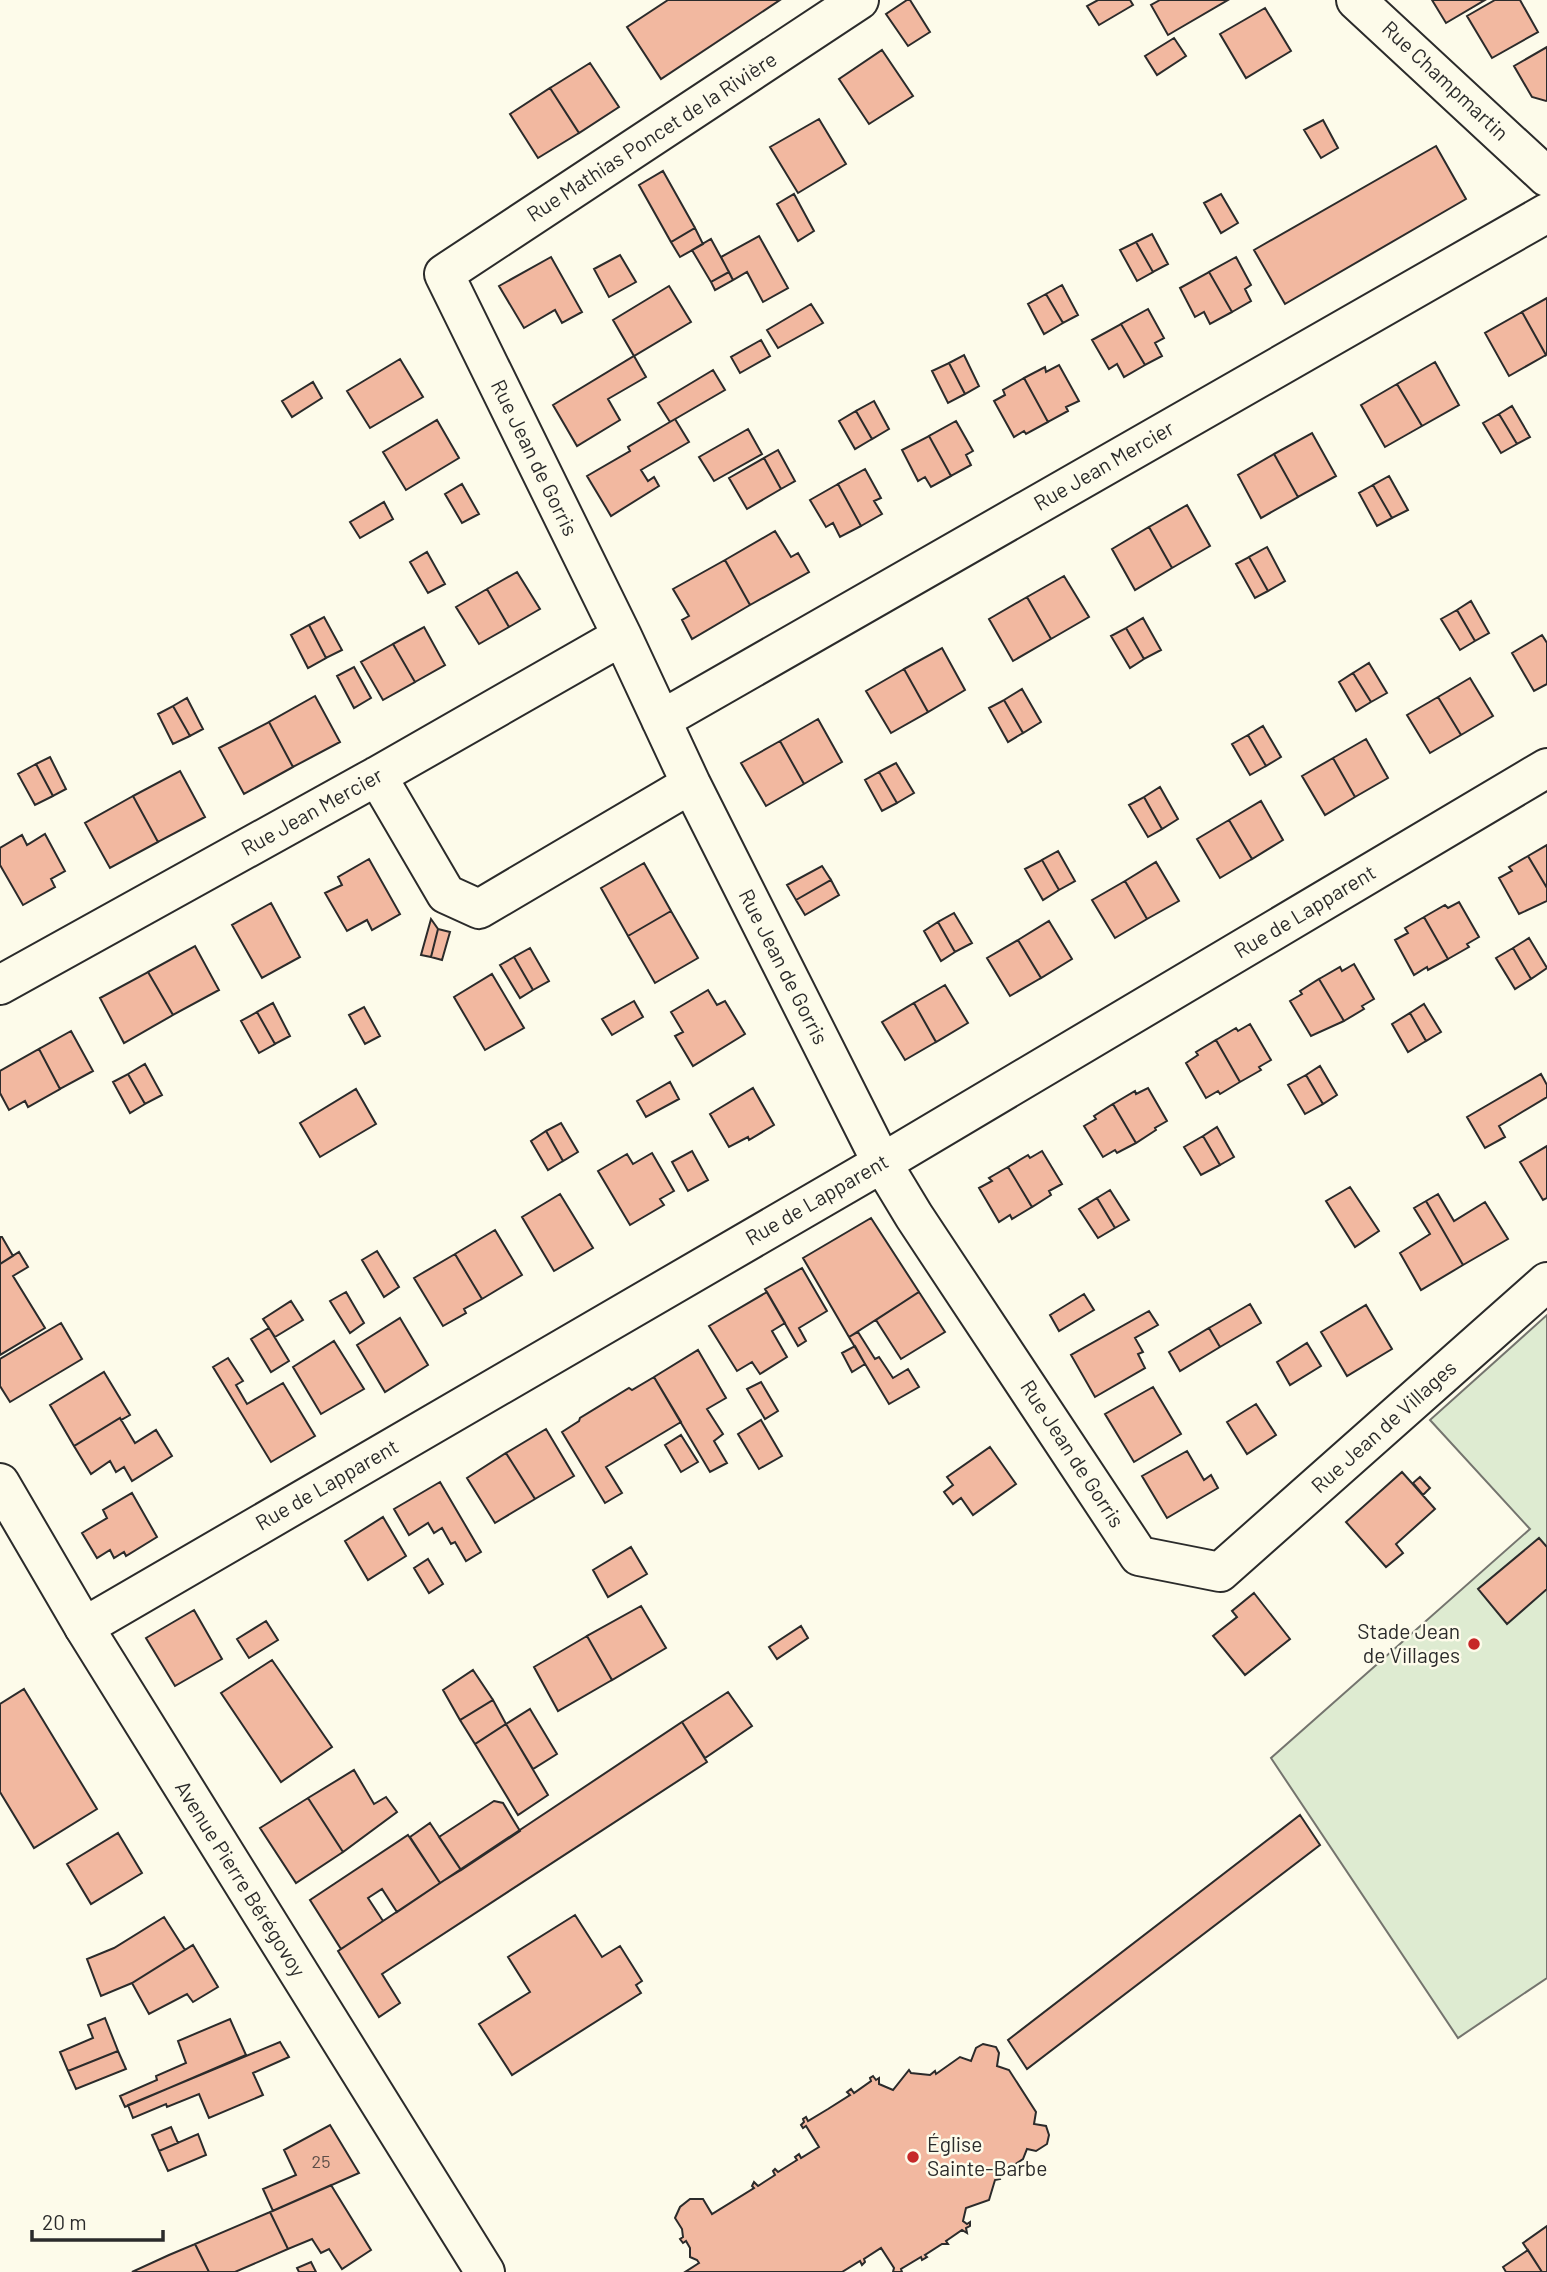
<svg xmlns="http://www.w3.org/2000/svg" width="1547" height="2272" font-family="Barlow,sans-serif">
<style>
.green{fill:#deebd1;stroke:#74746e;stroke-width:2}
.building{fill:#f2b8a0;stroke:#2b2b2b;stroke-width:2}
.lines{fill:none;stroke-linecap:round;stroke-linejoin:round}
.minor-casing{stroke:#2b2b2b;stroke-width:42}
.major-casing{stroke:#2b2b2b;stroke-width:42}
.minor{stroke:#fdfbea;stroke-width:38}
.major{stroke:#fdfbea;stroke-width:38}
.poi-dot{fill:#c62828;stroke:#fdfbea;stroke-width:2.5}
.labels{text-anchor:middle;stroke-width:5;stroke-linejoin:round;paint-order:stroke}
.number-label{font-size:18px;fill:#5d4e48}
.street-label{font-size:21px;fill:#2b2b2b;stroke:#fdfbea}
.poi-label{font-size:21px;fill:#2b2b2b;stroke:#fdfbea;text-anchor:end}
</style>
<rect width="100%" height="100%" fill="#fdfbea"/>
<path class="green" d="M1547 1315V1978L1458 2038 1271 1758 1530 1529 1430 1420Z"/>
<path class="building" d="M668 0H780L661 79 627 27Z
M907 0H910L930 32 908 46 886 14Z
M1098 0H1130L1133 5 1099 25 1087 6Z
M1160 0H1228L1168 35 1151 5Z
M1432 0H1485L1446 23Z
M1495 0H1520L1538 32 1492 58 1467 16Z
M1265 8 1291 51 1246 78 1220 34Z
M1174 38 1186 56 1157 75 1145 56Z
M1547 47V100L1546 101 1532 97 1514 66Z
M882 50 913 96 869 124 839 79Z
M590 63 619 107 579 133 550 88Z
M550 88 579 133 538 158 510 114Z
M819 119 846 164 798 193 770 147Z
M1323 120 1338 148 1321 158 1304 130Z
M1436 146 1466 199 1285 304 1254 250Z
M663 171 695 228 671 242 639 185Z
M794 194 814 231 798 241 777 204Z
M1221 194 1238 223 1221 233 1204 203Z
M695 228 703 244 680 257 671 242Z
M1152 234 1168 264 1153 272 1136 242Z
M759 236 788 288 763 302 747 272 733 280 721 257Z
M711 239 729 272 711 282 692 250Z
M1136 242 1153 272 1137 281 1120 250Z
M620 255 636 282 609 297 594 269Z
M551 257 582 312 562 323 555 310 524 328 499 286Z
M1236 257 1251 285 1245 289 1251 301 1232 312 1209 272Z
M729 272 733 280 715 290 711 282Z
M1209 272 1232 312 1210 324 1204 312 1195 317 1180 288Z
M1062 285 1078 315 1063 323 1046 294Z
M669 286 691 322 634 356 613 320Z
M1046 294 1063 323 1044 334 1028 304Z
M1547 298V354L1546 355 1522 312Z
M811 304 823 323 778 348 767 330Z
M1148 309 1164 338 1155 343 1162 356 1145 365 1121 324Z
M1522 312 1546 355 1509 376 1485 333Z
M1121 324 1145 365 1124 377 1117 364 1109 369 1092 340Z
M761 340 770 356 740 373 731 357Z
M964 355 979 386 965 394 949 363Z
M634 356 646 377 608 399 620 420 577 446 553 405Z
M400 359 423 397 370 428 347 391Z
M1435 362 1459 405 1422 426 1397 384Z
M949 363 965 394 948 403 932 371Z
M1059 365 1079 401 1066 407 1068 411 1048 422 1024 378 1045 367 1046 372Z
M713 370 725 390 670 422 658 403Z
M1024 378 1048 422 1026 434 1024 431 1014 437 994 401 1005 395 1003 390Z
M313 382 322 398 292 417 282 401Z
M1397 384 1422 426 1385 447 1361 405Z
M874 401 889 429 872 439 856 411Z
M1512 406 1530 437 1517 444 1499 414Z
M856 411 872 439 855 449 839 421Z
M1499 414 1517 444 1501 453 1483 423Z
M675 419 689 442 641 470 648 481 654 477 659 486 611 516 587 476 630 451 628 447Z
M437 420 459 458 406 490 383 452Z
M956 421 973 451 966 455 971 465 951 476 929 436Z
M748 429 762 454 714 481 699 457Z
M1312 433 1336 476 1298 497 1274 454Z
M929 436 951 476 931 487 925 477 918 481 902 450Z
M778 450 795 481 781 489 764 458Z
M1274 454 1298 497 1261 518 1238 475Z
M764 458 781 489 747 509 729 478Z
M865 469 881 498 874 501 882 514 861 526 838 484Z
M1389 476 1408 510 1392 518 1373 485Z
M462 484 479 514 462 523 445 494Z
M838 484 861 526 840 537 833 523 826 527 810 500Z
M1373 485 1392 518 1377 526 1359 493Z
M384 502 393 519 360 538 350 522Z
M1187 505 1210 546 1172 568 1149 527Z
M1149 527 1172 568 1135 590 1112 549Z
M775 531 791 557 798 553 809 572 750 605 725 560Z
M1267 547 1285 581 1268 591 1249 557Z
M427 552 445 584 428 593 410 562Z
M1249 557 1268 591 1255 598 1236 564Z
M725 560 750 605 692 639 682 620 689 616 673 589Z
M517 572 540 609 509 627 487 589Z
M1064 576 1089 617 1051 639 1027 597Z
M487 589 509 627 479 644 456 607Z
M1027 597 1051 639 1013 661 989 619Z
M1471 601 1489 633 1475 641 1457 610Z
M1457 610 1475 641 1460 650 1441 619Z
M324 617 342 650 326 658 309 625Z
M1143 618 1161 650 1144 659 1126 628Z
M309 625 326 658 308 668 291 635Z
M424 627 445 665 415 682 393 644Z
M1126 628 1144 659 1130 668 1111 636Z
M1542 635 1547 643V684L1534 691 1512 653Z
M393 644 415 682 383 700 361 662Z
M942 648 965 690 928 712 904 669Z
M1369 663 1387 693 1371 702 1353 673Z
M354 667 371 698 354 708 337 676Z
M904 669 928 712 891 733 866 691Z
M1353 673 1371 702 1356 711 1339 682Z
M1470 678 1493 716 1461 735 1438 697Z
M1022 689 1041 722 1023 733 1004 700Z
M315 696 340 742 293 767 269 722Z
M1438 697 1461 735 1430 753 1407 715Z
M187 698 203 729 190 736 173 706Z
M1004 700 1023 733 1008 742 989 708Z
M173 706 190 736 173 744 158 714Z
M818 719 842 762 804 784 780 741Z
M269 722 293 767 244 794 219 748Z
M1263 726 1281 757 1266 766 1248 735Z
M1248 735 1266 766 1250 775 1232 744Z
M1366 739 1388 778 1355 797 1333 758Z
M780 741 804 784 766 806 741 763Z
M50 757 66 789 53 796 36 764Z
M1333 758 1355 797 1325 815 1302 776Z
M896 763 914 793 897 803 879 772Z
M36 764 53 796 35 805 18 774Z
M180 771 205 817 158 842 133 796Z
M879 772 897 803 882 811 865 780Z
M1160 787 1178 819 1162 829 1144 797Z
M133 796 158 842 110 868 85 823Z
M1144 797 1162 829 1148 837 1129 805Z
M1261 801 1283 840 1252 859 1229 820Z
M1229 820 1252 859 1220 878 1197 839Z
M45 834 65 871 51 879 55 887 23 905 0 865V848L22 835 27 845Z
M1547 845V888L1528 856Z
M1058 851 1075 881 1059 890 1042 860Z
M1528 856 1547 888V901L1519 914 1499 878 1512 871 1509 867Z
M369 859 400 914 372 930 367 920 347 931 325 893 342 885 338 877Z
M1042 860 1059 890 1043 900 1025 869Z
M1156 862 1179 901 1147 919 1125 881Z
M644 863 671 911 628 936 601 888Z
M822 866 831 880 796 900 787 885Z
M831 880 839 895 805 915 796 900Z
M1125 881 1147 919 1115 938 1092 900Z
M1459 902 1479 937 1467 944 1469 947 1448 959 1424 917 1445 905 1448 908Z
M271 903 300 957 262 978 232 925Z
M671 911 698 958 655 983 628 936Z
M954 913 972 943 955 952 938 922Z
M1424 917 1448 959 1428 970 1427 967 1414 975 1395 940 1408 933 1405 928Z
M431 919 438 929 431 957 421 955Z
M1049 921 1072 959 1041 978 1018 940Z
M938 922 955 952 941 961 924 931Z
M438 929 450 932 442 960 431 957Z
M1529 938 1547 968 1531 979 1513 948Z
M1018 940 1041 978 1010 996 987 958Z
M195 946 219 990 173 1015 148 972Z
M530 948 549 981 533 990 514 957Z
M1513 948 1531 979 1515 989 1496 958Z
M514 957 533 990 520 998 500 965Z
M1354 964 1374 999 1362 1006 1364 1009 1344 1021 1319 979 1340 967 1342 971Z
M148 972 173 1015 124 1043 100 998Z
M492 974 524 1028 485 1050 454 997Z
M1319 979 1344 1021 1311 1036 1290 1001 1302 994 1300 991Z
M945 985 968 1023 936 1042 914 1003Z
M708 990 717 1005 725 1001 745 1034 693 1066 675 1036 683 1032 671 1012Z
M634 1001 643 1017 612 1035 602 1019Z
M273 1003 290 1036 275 1044 257 1012Z
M914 1003 936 1042 905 1060 882 1022Z
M1424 1004 1441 1032 1426 1041 1410 1013Z
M364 1007 380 1036 365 1044 349 1015Z
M257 1012 275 1044 259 1053 241 1021Z
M1410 1013 1426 1041 1408 1052 1392 1024Z
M1250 1024 1271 1060 1259 1067 1261 1070 1240 1082 1216 1040 1236 1028 1238 1031Z
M71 1031 93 1071 60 1089 39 1049Z
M1216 1040 1240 1082 1220 1094 1218 1091 1206 1098 1186 1063 1198 1055 1196 1052Z
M39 1049 60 1089 28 1107 25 1101 9 1110 0 1093V1071Z
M145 1064 162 1095 145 1104 128 1074Z
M1320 1066 1337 1095 1323 1104 1306 1075Z
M128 1074 145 1104 130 1113 113 1082Z
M1541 1074 1547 1085V1097L1499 1126 1505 1137 1485 1148 1467 1117Z
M1306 1075 1323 1104 1305 1114 1288 1085Z
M670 1082 679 1099 646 1117 637 1101Z
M753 1088 774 1125 749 1140 748 1137 729 1147 710 1114Z
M1148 1088 1167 1121 1155 1128 1156 1130 1136 1143 1113 1104 1135 1091 1136 1094Z
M356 1089 376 1124 320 1157 300 1123Z
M1113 1104 1136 1143 1117 1153 1115 1150 1103 1157 1084 1126 1096 1119 1094 1116Z
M561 1123 578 1152 563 1161 546 1131Z
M1217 1127 1234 1157 1220 1165 1203 1136Z
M546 1131 563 1161 548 1170 531 1141Z
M1203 1136 1220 1165 1201 1175 1184 1147Z
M1547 1146V1198L1543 1200 1520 1162Z
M692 1151 708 1180 688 1191 672 1162Z
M1042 1151 1062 1184 1049 1191 1051 1195 1032 1207 1008 1167 1028 1155 1030 1158Z
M652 1153 674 1191 660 1199 664 1205 630 1225 598 1171 627 1154 633 1164Z
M1008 1167 1032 1207 1012 1219 1010 1215 999 1222 979 1188 992 1181 989 1178Z
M1350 1187 1379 1231 1355 1247 1326 1201Z
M1110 1190 1129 1220 1115 1228 1097 1198Z
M560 1194 593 1248 554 1271 522 1217Z
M1438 1194 1454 1221 1485 1202 1508 1239 1463 1265 1426 1201Z
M1097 1198 1115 1228 1098 1238 1079 1209Z
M1426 1201 1463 1265 1421 1290 1400 1253 1430 1234 1414 1208Z
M871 1218 919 1292 849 1337 803 1258Z
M495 1230 522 1275 482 1299 455 1254Z
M0 1237H2L13 1256 0 1264Z
M377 1251 399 1287 384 1297 362 1260Z
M19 1252 28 1267 13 1276 45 1328 0 1355V1264Z
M455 1254 482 1299 464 1309 466 1313 443 1326 414 1278Z
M802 1268 827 1311 799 1328 806 1341 798 1346 765 1289Z
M346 1292 364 1323 350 1333 330 1301Z
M767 1292 785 1323 772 1331 787 1357 760 1374 752 1362 737 1371 709 1326Z
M919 1292 945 1332 901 1359 876 1320Z
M1084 1294 1094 1310 1059 1331 1050 1315Z
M291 1301 303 1320 275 1337 263 1319Z
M1250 1304 1261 1323 1220 1347 1209 1328Z
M1366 1305 1392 1349 1347 1376 1321 1332Z
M1149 1311 1158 1325 1135 1338 1143 1352 1138 1354 1145 1368 1095 1397 1071 1355Z
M400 1318 428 1365 385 1392 357 1345Z
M61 1323 82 1359 10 1402 0 1386V1359Z
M269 1328 289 1361 271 1372 251 1339Z
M1209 1328 1220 1347 1180 1371 1169 1352Z
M858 1332 875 1359 879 1357 893 1378 908 1369 919 1387 889 1404 849 1337Z
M334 1341 364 1389 321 1414 293 1367Z
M1307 1343 1321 1366 1290 1385 1277 1362Z
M855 1346 865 1364 852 1372 842 1353Z
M698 1350 726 1398 707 1409 723 1434 714 1441 727 1463 710 1472 654 1377Z
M228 1358 243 1381 236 1385 247 1404 283 1383 315 1436 271 1462 213 1367Z
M104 1372 130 1415 121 1420 120 1418 74 1446 50 1405Z
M654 1377 681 1422 606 1467 622 1493 605 1503 562 1432 579 1421 580 1418 629 1388 632 1390Z
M761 1382 778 1411 765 1419 747 1389Z
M1153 1387 1181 1434 1134 1462 1105 1414Z
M1256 1404 1276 1435 1247 1454 1227 1422Z
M120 1418 135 1443 156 1430 172 1456 132 1481 124 1467 116 1472 110 1461 91 1474 74 1446Z
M761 1420 782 1456 759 1469 738 1434Z
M546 1429 574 1476 535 1499 506 1453Z
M681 1435 698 1462 681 1472 665 1445Z
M990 1447 1016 1484 973 1515 961 1498 953 1504 944 1492 953 1485 947 1477Z
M1187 1451 1204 1480 1211 1475 1218 1488 1167 1518 1142 1476Z
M506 1453 535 1499 495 1523 467 1478Z
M1402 1472 1435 1509 1396 1544 1403 1553 1386 1567 1346 1522Z
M1420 1477 1430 1488 1423 1495 1413 1483Z
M440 1482 481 1552 466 1561 455 1542 451 1544 442 1528 434 1533 428 1523 409 1535 394 1509Z
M132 1493 157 1537 126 1556 124 1552 114 1558 110 1550 97 1558 82 1533 107 1518 103 1510Z
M383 1517 406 1556 368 1580 345 1541Z
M1539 1538 1547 1547V1589L1507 1624 1478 1589Z
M631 1547 647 1574 608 1597 593 1570Z
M428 1559 443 1584 429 1593 414 1568Z
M1254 1593 1290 1639 1245 1675 1213 1636 1237 1617 1232 1611Z
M641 1606 666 1648 612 1680 587 1636Z
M194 1610 222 1659 175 1686 146 1638Z
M266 1621 278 1640 249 1658 237 1639Z
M801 1626 808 1638 777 1659 769 1647Z
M587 1636 612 1680 558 1711 534 1667Z
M272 1660 332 1747 281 1782 221 1693Z
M473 1670 493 1700 460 1720 443 1690Z
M24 1689 97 1809 34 1848 0 1792V1704Z
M728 1692 752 1726 705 1758 682 1722Z
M493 1700 506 1724 475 1744 460 1720Z
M530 1709 557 1754 533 1769 506 1724Z
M682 1722 707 1762 382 1974 400 2003 379 2017 338 1951Z
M506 1724 548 1795 518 1815 475 1744Z
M354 1770 374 1804 386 1797 397 1812 343 1852 308 1798Z
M308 1798 343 1852 296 1883 260 1828Z
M494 1801 503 1803 520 1831 461 1870 439 1837Z
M1300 1815 1320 1845 1027 2069 1008 2040Z
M430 1823 461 1870 440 1883 410 1837Z
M118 1833 142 1873 91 1904 67 1864Z
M408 1835 440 1883 397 1912 382 1889 368 1898 383 1921 341 1949 310 1900Z
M575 1915 602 1957 620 1946 642 1981 636 1985 641 1993 512 2075 479 2024 530 1992 508 1957Z
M164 1917 185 1950 132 1983 101 1996 87 1959 114 1948Z
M193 1945 218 1987 193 2002 187 1994 149 2014 132 1983Z
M105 2018 118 2051 68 2071 60 2052 93 2038 88 2025Z
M230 2019 246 2055 125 2107 120 2096 157 2080 156 2076 186 2063 178 2041Z
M280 2042 289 2057 253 2073 263 2095 209 2118 199 2094 167 2107 166 2104 133 2118 128 2105Z
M983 2044 996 2047 999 2053 997 2066 1009 2070 1036 2112 1034 2124 1046 2126 1049 2135 1047 2144 1036 2151 1027 2149 1023 2159 999 2175 1000 2179 995 2180 989 2200 966 2208 963 2221 967 2224 970 2222V2226L966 2228 967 2233 962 2230 946 2241 948 2244H942L925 2255 927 2257 922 2260 921 2257 901 2269 902 2272H893L894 2268 881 2248 864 2259 865 2262 862 2265 860 2261 842 2272H685L699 2263 697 2260 690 2257V2248L686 2241 683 2243 680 2239 683 2237 682 2229 675 2218 680 2207 690 2199H703L712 2214 754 2188 752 2186 754 2182 758 2186 775 2175 773 2171 775 2169 778 2172 797 2160 795 2157 799 2154 801 2158 819 2147 806 2126 803 2128 801 2125 804 2122 803 2119 806 2117 808 2121 828 2109 850 2095 847 2092 851 2089 854 2093 871 2081 870 2078 873 2076 876 2080 879 2078V2084L893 2090 909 2070 911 2073 930 2075 935 2071 936 2074 960 2057 971 2061 976 2048Z
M118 2051 126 2069 76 2089 68 2071Z
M330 2125 359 2173 273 2211 263 2189 296 2175 284 2150Z
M171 2127 178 2143 159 2151 152 2135Z
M198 2134 206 2155 168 2171 159 2151Z
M331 2185 371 2250 342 2269 329 2249 321 2253 312 2239 288 2249 270 2212Z
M270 2212 288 2249 235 2272H209L195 2244Z
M1547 2226V2272H1542L1523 2243Z
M195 2244 209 2272H132L169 2255Z
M1528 2250 1542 2272H1506L1503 2267Z
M311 2262 316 2272H299L297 2268Z"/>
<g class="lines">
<defs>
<path id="minor" d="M859 0 444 274 622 636 691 784 882 1163 914 1216 1139 1556 1220 1572 1547 1282
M1356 0 1547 177
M661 720 1547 213
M377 776 446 894 479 909 691 784
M0 985 377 776 622 636
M84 1627 882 1163 1547 768"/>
<path id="major" d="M0 1483 84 1627 485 2272"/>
</defs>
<use href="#minor" class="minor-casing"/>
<use href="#major" class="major-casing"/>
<use href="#minor" class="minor"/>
<use href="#major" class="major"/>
</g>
<g class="poi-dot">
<circle cx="1474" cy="1644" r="7"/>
<circle cx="913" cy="2157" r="7"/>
</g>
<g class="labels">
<g class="number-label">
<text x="321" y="2168">25</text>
</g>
<g class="street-label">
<text transform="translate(1445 81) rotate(43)" y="7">Rue Champmartin</text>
<text transform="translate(652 137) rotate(-33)" y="7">Rue Mathias Poncet de la Rivière</text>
<text transform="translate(534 458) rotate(64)" y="7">Rue Jean de Gorris</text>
<text transform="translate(1104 466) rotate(-30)" y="7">Rue Jean Mercier</text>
<text transform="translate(312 812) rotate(-29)" y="7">Rue Jean Mercier</text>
<text transform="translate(1305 912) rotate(-31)" y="7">Rue de Lapparent</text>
<text transform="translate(783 967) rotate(63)" y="7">Rue Jean de Gorris</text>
<text transform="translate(817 1200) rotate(-30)" y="7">Rue de Lapparent</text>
<text transform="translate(1384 1427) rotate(-42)" y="7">Rue Jean de Villages</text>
<text transform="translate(1072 1454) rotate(57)" y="7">Rue Jean de Gorris</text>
<text transform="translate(327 1485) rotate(-30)" y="7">Rue de Lapparent</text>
<text transform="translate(240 1879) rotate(58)" y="7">Avenue Pierre Bérégovoy</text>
</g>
<g class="poi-label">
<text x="1460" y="1639">Stade Jean<tspan x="1460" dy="24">de Villages</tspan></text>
<text x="927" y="2152" text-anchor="start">Église<tspan x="927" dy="24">Sainte-Barbe</tspan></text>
</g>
</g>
<path d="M32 2230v10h131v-10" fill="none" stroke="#2b2b2b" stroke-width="3.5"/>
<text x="42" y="2230" font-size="21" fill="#2b2b2b" stroke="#fdfbea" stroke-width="5" paint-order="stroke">20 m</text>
</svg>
